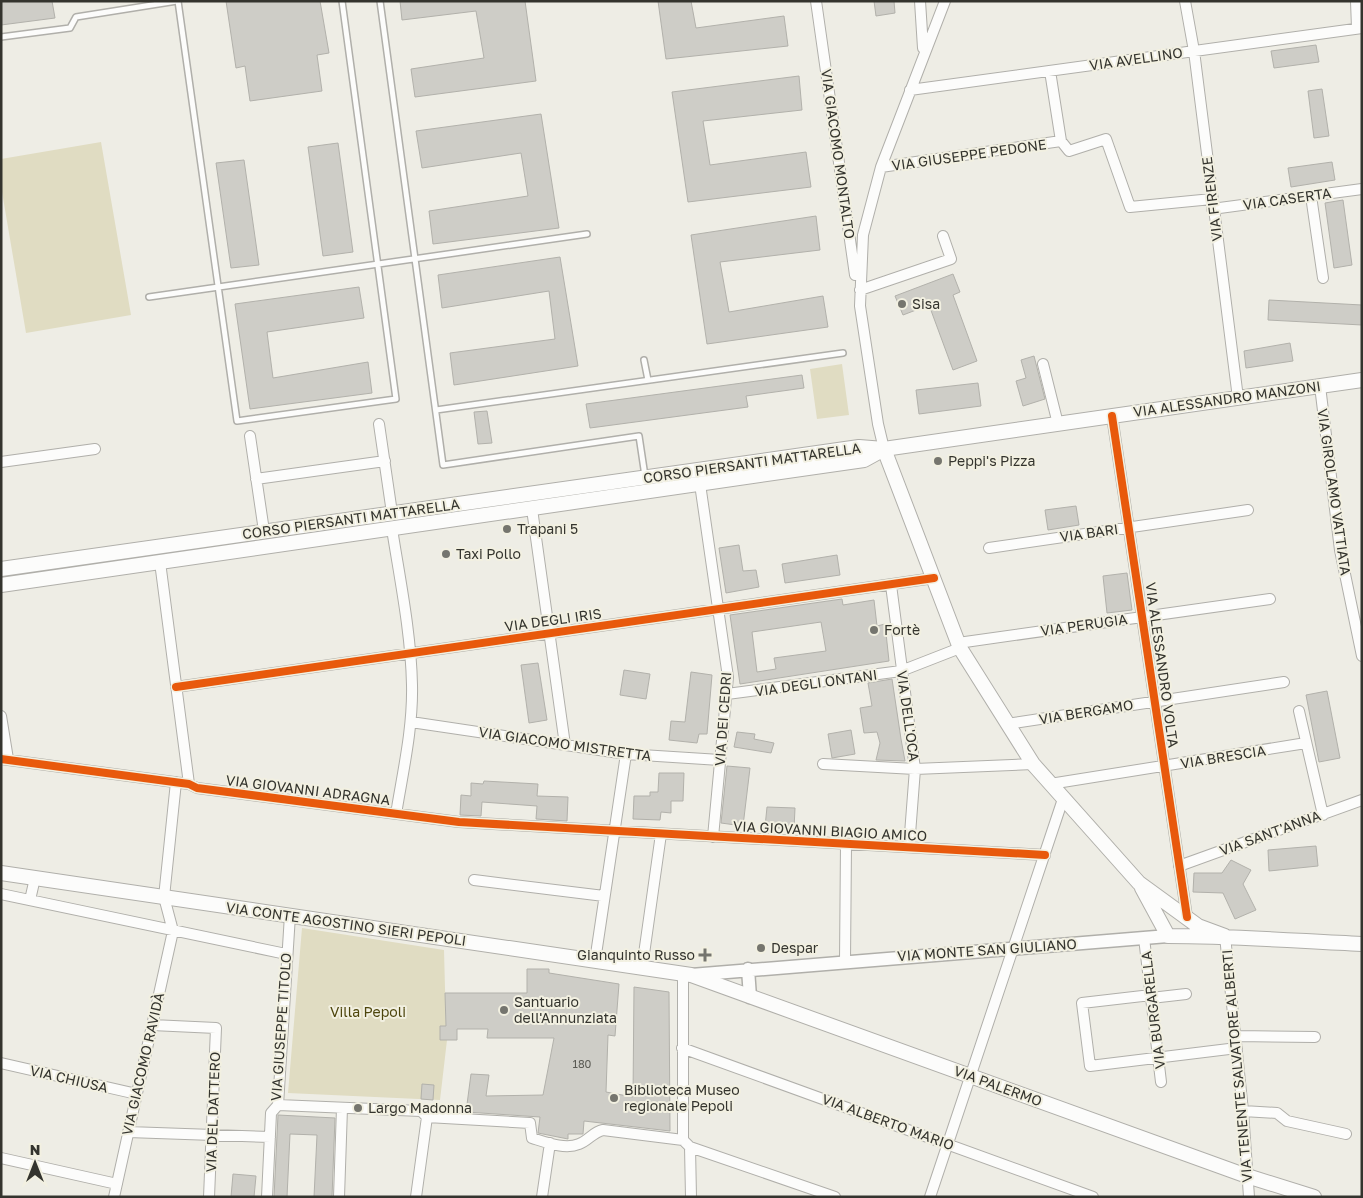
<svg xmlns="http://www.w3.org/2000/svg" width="1363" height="1198" font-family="'Golos Text',sans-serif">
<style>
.green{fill:#e0dcc2}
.building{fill:#cecdc7;stroke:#b2b1ab;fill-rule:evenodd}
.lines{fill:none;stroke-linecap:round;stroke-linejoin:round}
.service-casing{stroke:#b0afaa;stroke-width:8}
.minor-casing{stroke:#b0afaa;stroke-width:12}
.tertiary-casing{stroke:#b0afaa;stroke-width:15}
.secondary-casing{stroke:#b0afaa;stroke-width:16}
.service{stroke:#fcfcfb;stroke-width:5}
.minor{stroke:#fcfcfb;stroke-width:10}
.tertiary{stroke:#fcfcfb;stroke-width:12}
.secondary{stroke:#fcfcfb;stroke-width:14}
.cycleway-casing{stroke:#f2f0e1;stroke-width:11}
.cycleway{stroke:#e8590c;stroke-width:8}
.poi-dot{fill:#75756e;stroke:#f2f0e1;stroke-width:2}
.labels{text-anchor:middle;stroke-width:4;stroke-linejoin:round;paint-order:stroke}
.number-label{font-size:11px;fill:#5a5a54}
.street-label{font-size:14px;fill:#34342e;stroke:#f2f0e1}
.poi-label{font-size:14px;fill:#34342e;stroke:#f2f0e1;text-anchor:start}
.park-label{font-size:14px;fill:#4d450c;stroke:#f2f0e1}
</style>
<rect width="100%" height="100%" fill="#eeede5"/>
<path class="green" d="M101 142 131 315 26 333 1 186V159Z
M842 364 849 415 817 419 810 369Z
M302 928 444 950 446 1026 440 1027V1040H447L440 1100 288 1093Z"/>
<path class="building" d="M1 1H52L55 18 1 25Z
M226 1H320L329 53 317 55 322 91 250 101 245 66 236 68Z
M400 1H525L536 81 415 97 411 69 484 58 476 11 402 20Z
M658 1H691L696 28 784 16 788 46 666 59Z
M874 1H894L895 13 876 16Z
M1316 45 1319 62 1274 68 1271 51Z
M799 76 802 110 703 121 710 165 806 152 811 187 688 202 672 92Z
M1322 89 1329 136 1314 138 1308 91Z
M541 114 559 228 433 244 429 211 528 196 521 153 422 168 416 131Z
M338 143 353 252 323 256 308 147Z
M244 160 259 265 231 268 216 163Z
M1332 162 1335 180 1291 187 1288 168Z
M1343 200 1352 265 1334 268 1325 203Z
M816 216 820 250 720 262 729 312 823 296 828 327 707 344 691 235Z
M560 257 578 366 454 385 450 353 555 339 549 291 442 308 438 275Z
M953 274 960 292 953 295 977 361 953 370 929 305 903 315 895 296Z
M359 287 364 318 267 332 273 378 368 362 372 393 250 409 235 304Z
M1269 300 1362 305V325L1268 320Z
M1290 343 1293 361 1246 368 1244 351Z
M1034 356 1045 399 1023 406 1016 381 1026 378 1021 360Z
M802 375 804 388 746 396 748 407 590 428 586 404Z
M978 383 981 406 919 414 916 390Z
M487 411 492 443 478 444 474 412Z
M1076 506 1079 525 1048 530 1045 510Z
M739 545 743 571 756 570 759 587 726 593 719 548Z
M837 555 840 575 785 583 782 564Z
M1127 573 1132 610 1107 613 1103 576Z
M842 599 843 605 874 600 877 626 885 624 889 661 740 684 730 615ZM821 622 826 651 774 658 776 669 757 672 752 632Z
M538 663 547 720 529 723 521 665Z
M624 670 650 674 646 699 620 695Z
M691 672 712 675 707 734H699L697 743 669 740 671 721 685 722Z
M892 679 901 739 905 761 876 760 880 743 877 732 864 733 860 708 872 706 868 683Z
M1327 691 1340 758 1319 762 1306 695Z
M851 730 855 754 832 758 828 734Z
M737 732 755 734 754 739 774 743 771 753 734 747Z
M727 766 750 768 743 826 721 823Z
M659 773H684L683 801H671V813L661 812 660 820 633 819 634 796H650V792H658Z
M484 781 538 784 537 796 568 797 567 821 536 819 537 806 482 802 481 816 460 815 461 795 471 796V783L483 784Z
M767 807 795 808 794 829 765 827Z
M1316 846 1318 866 1269 871 1268 850Z
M1231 860 1251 870 1243 884 1256 910 1235 919 1223 893 1193 892 1194 873H1222Z
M527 969H549V973L619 984 615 1036 608 1035 606 1092 633 1097 634 987 669 992 670 1131 584 1121 583 1134H568V1139L538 1133 540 1117 466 1112 471 1074 489 1075 486 1096 543 1095 554 1038H487L488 1029H457V1040H440V1026H446L445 993H527Z
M422 1084 434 1085 433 1100 421 1099Z
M278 1115 335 1118 332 1197H314L317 1135 290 1134 287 1197H274Z
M233 1174 256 1176 254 1197H231Z"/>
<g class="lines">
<defs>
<path id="service" d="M178 1 237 421 396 399 342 1
M380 1 443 465 639 436 645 476
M1 37 70 28 76 17 177 1
M149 297 587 234
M644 360 648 380
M436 410 843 353"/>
<path id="minor" d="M816 1 855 275
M920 1 923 48
M1185 1 1194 51 1238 398
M1356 1 1357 28
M1050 71 1061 141
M910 90 1362 28
M881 167 1061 141 1069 151 1106 139 1130 207 1212 199
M1311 196 1323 278
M1212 209 1362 189
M860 290 951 259 943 236
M1043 364 1058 424
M1320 386 1340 550 1362 656
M1112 416 1187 917
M379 424 392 513
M250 436 264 531
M884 449 878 424 860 306 863 235 881 167 945 1
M1 462 95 449
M256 479 385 461
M700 484 728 677 713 837
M532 509 565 745
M392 529C400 580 411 633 412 685 413 728 403 771 396 814
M989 548 1248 510
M160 562 189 784
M891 585 915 769 909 847
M958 643 1270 599
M176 687 934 578
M727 694 901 671 960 648
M1299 711 1323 815
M1 716 8 759
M411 722 626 754 720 760
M1007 724 1284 682
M1 759 189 784 197 788 459 822 1045 855
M823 764 915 769 1033 764
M1050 784 1306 743
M1179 866 1362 800
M474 880 604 896
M1 894 286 954
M30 900 35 878
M1225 936 1243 1111 1249 1197
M1144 938 1161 1082
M595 961 626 754
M845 961 846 844
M642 968 661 834
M683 974V1140
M1151 995 1082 1003 1090 1066 1237 1048
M1151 998 1186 994
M152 1025 216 1028 209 1197
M1236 1036 1315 1037
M682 1048 1093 1197
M1 1063 137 1094
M278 1105 421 1111 427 1117 416 1197
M1243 1111 1277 1113 1287 1121 1346 1134
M427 1117 530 1123 532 1138C545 1142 565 1150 579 1144 588 1141 593 1132 603 1130L683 1140
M128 1132 270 1137
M683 1140 690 1147 835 1197
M690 1147 691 1197
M1 1158 117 1184
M114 1197 173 931 164 897 176 782
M267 1197 271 1113 278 1105 290 915
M339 1197 342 1108
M542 1197 550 1143
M930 1197 1063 799"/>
<path id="tertiary" d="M748 969 750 997
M691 975 1168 936"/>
<path id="secondary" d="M884 449 960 648 1033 764 1139 883 1198 926 1225 936
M1 569 859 447 884 449 1362 380
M1 585 864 460 884 449
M1 873 691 975 1247 1176 1314 1197
M1142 888 1168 936C1233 936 1297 941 1362 944"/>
</defs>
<use href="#service" class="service-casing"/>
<use href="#minor" class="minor-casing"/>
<use href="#tertiary" class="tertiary-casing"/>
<use href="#secondary" class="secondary-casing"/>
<use href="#service" class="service"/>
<use href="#minor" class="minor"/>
<use href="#tertiary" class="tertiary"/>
<use href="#secondary" class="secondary"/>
<defs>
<path id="cycleway" d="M1112 416 1187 917
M176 687 934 578
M1 759 189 784 197 788 459 822 1045 855"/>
</defs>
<use href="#cycleway" class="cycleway-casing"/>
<use href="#cycleway" class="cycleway"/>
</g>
<g class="poi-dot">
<circle cx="902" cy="304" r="5"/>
<circle cx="938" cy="461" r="5"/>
<circle cx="507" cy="529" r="5"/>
<circle cx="446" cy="554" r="5"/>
<circle cx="874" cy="630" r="5"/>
<circle cx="761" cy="948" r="5"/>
<path d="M702.5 947.5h5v5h5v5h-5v5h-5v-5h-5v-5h5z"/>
<circle cx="504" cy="1010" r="5"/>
<circle cx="614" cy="1098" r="5"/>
<circle cx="358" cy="1108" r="5"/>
</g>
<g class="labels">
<g class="number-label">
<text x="582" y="1068">180</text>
</g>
<g class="street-label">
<text transform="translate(1136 59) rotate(-8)" y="5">VIA AVELLINO</text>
<text transform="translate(838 154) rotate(82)" y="5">VIA GIACOMO MONTALTO</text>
<text transform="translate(969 155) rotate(-8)" y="5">VIA GIUSEPPE PEDONE</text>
<text transform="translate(1212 199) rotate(-97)" y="5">VIA FIRENZE</text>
<text transform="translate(1287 199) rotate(-8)" y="5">VIA CASERTA</text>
<text transform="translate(1227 399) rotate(-8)" y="5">VIA ALESSANDRO MANZONI</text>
<text transform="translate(752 463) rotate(-8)" y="5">CORSO PIERSANTI MATTARELLA</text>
<text transform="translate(1334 492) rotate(82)" y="5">VIA GIROLAMO VATTIATA</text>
<text transform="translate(351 519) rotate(-8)" y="5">CORSO PIERSANTI MATTARELLA</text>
<text transform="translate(1089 533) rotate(-8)" y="5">VIA BARI</text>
<text transform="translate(553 620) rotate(-8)" y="5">VIA DEGLI IRIS</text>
<text transform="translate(1084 625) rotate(-8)" y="5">VIA PERUGIA</text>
<text transform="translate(1162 665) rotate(82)" y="5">VIA ALESSANDRO VOLTA</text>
<text transform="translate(816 683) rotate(-8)" y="5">VIA DEGLI ONTANI</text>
<text transform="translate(1086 712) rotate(-9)" y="5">VIA BERGAMO</text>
<text transform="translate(908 716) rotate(82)" y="5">VIA DELL'OCA</text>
<text transform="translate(723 719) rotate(-86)" y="5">VIA DEI CEDRI</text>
<text transform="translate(565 744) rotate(8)" y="5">VIA GIACOMO MISTRETTA</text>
<text transform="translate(1223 757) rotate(-9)" y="5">VIA BRESCIA</text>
<text transform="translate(308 790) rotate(7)" y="5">VIA GIOVANNI ADRAGNA</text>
<text transform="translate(830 831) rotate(3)" y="5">VIA GIOVANNI BIAGIO AMICO</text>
<text transform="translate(1270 833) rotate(-20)" y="5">VIA SANT'ANNA</text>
<text transform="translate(346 924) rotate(8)" y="5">VIA CONTE AGOSTINO SIERI PEPOLI</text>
<text transform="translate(987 950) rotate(-4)" y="5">VIA MONTE SAN GIULIANO</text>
<text transform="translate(1153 1010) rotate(-97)" y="5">VIA BURGARELLA</text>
<text transform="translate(281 1027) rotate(-86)" y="5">VIA GIUSEPPE TITOLO</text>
<text transform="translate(143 1064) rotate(-77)" y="5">VIA GIACOMO RAVIDÀ</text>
<text transform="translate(1237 1066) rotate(-95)" y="5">VIA TENENTE SALVATORE ALBERTI</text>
<text transform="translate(69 1079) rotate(13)" y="5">VIA CHIUSA</text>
<text transform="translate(998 1086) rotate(20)" y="5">VIA PALERMO</text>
<text transform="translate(213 1112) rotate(-88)" y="5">VIA DEL DATTERO</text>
<text transform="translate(888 1122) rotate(20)" y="5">VIA ALBERTO MARIO</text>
</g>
<g class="poi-label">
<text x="912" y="309">Sisa</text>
<text x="948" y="466">Peppi's Pizza</text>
<text x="517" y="534">Trapani 5</text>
<text x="456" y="559">Taxi Pollo</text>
<text x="884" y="635">Fortè</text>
<text x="771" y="953">Despar</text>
<text x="695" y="960" text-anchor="end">Gianquinto Russo</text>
<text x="514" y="1007">Santuario<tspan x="514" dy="16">dell'Annunziata</tspan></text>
<text x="624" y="1095">Biblioteca Museo<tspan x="624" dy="16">regionale Pepoli</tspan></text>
<text x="368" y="1113">Largo Madonna</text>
</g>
<g class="park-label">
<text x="368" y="1017">Villa Pepoli</text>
</g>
</g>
<rect width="1363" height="1198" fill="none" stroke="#34342e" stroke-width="5"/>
<g transform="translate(35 1163)" stroke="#f2f0e1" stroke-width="4" paint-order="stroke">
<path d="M0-4L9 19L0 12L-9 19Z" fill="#34342e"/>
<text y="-8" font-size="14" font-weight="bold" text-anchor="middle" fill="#34342e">N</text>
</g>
</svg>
